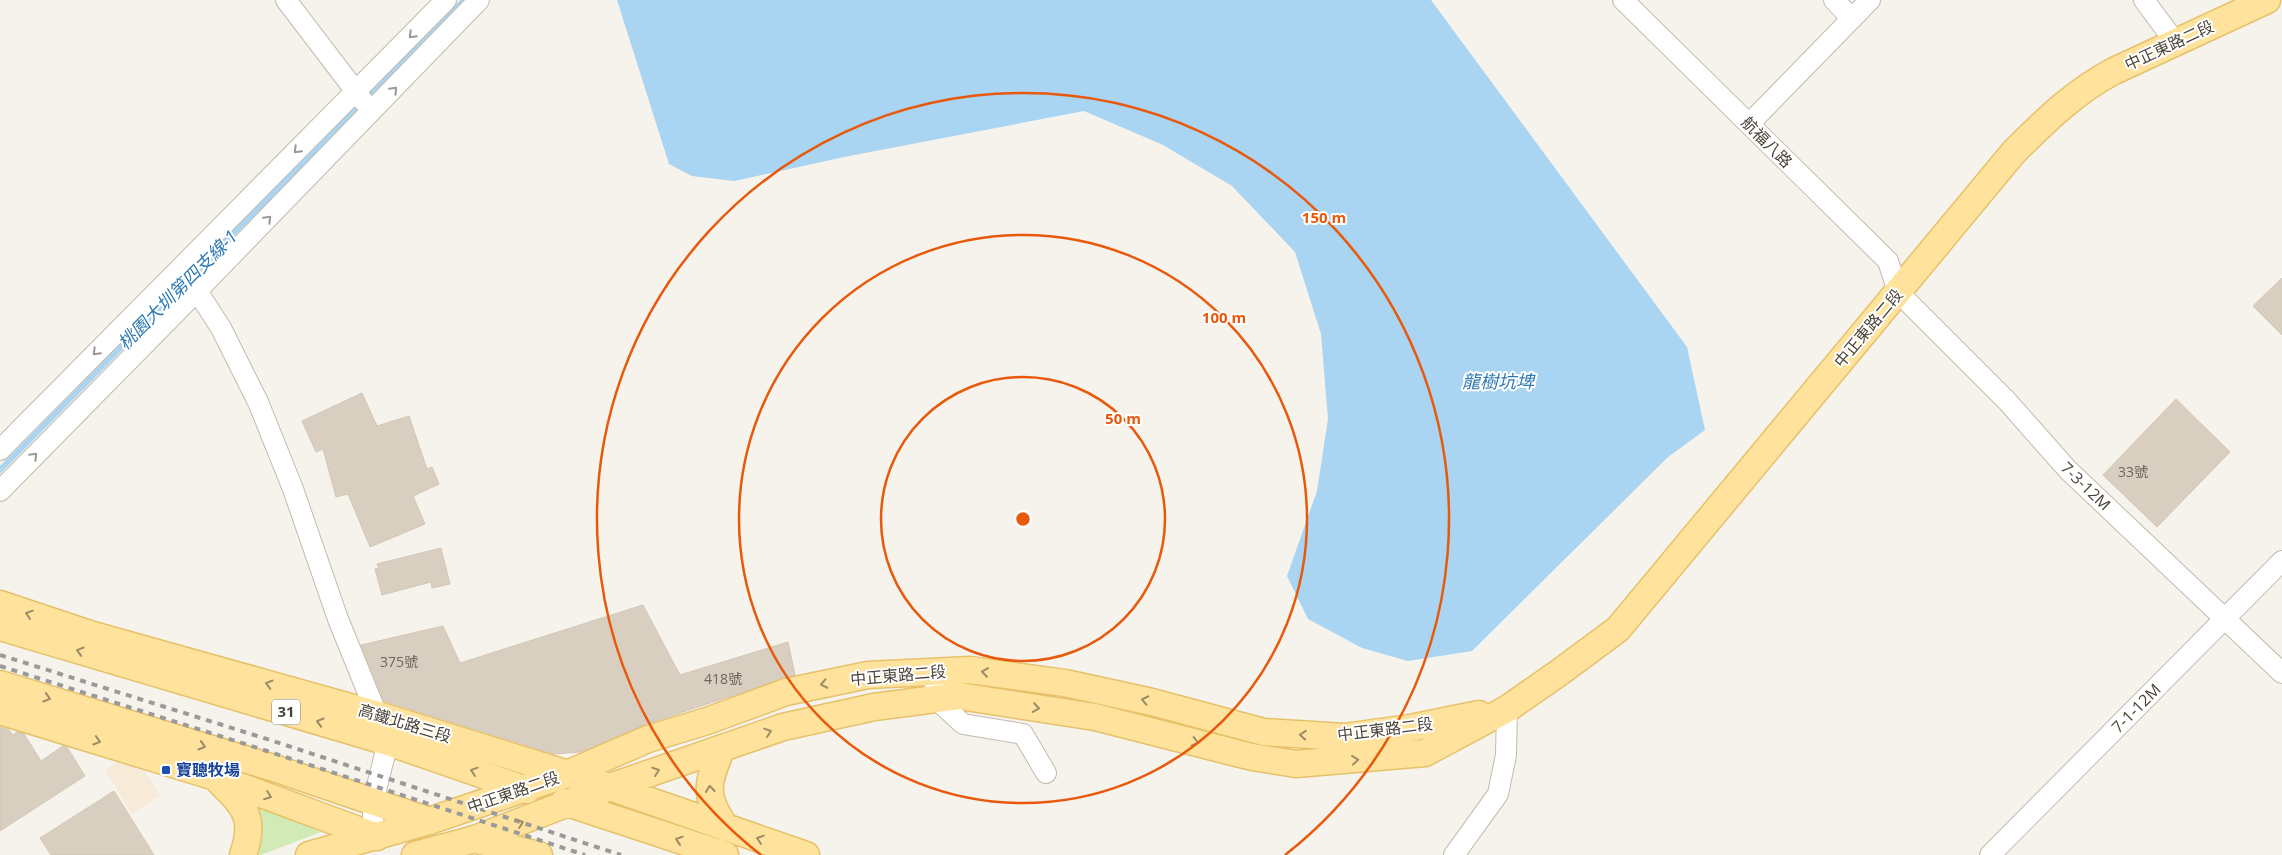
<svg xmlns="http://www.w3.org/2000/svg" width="2282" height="855" font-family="'Open Sans','Noto Sans TC',sans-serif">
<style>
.commercial{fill:#f7ead8}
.green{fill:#d2eab5}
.water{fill:#a9d4f2}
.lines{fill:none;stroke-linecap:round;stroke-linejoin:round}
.stream{stroke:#a9d4f2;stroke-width:5.5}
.building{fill:#d8cfc1;stroke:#d3c7b4}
.minor-casing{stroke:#c2bbae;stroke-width:22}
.major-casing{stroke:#e6c16a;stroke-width:29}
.minor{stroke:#fff;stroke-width:20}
.major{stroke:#ffe39c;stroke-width:26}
.rail{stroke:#9a9a9a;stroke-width:4;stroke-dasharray:6 6;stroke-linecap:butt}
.oneway{stroke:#9c9892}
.oneway2{stroke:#9c8c66}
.ring{fill:none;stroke:#e8590c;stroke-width:2.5}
.transit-dot{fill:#1a4fb4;stroke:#fff;stroke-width:2}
.labels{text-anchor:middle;stroke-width:4;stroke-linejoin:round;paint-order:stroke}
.number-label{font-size:14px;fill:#6e675b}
.shield{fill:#fff;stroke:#817c74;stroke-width:1}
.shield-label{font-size:15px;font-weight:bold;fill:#4b4439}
.street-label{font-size:16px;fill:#4b4439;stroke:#fff}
.transit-label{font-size:16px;font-weight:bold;fill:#164399;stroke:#fff;text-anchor:start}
.water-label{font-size:18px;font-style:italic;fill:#2e7ab2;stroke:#fff}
.centre{fill:#e8590c;stroke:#fff;stroke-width:2.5}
.ring-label{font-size:15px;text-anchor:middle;font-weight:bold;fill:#e8590c;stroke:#fff;stroke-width:4;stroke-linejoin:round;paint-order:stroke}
</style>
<rect width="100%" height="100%" fill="#f6f3ec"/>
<path class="commercial" d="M119 761 145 772 160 795 132 814 105 770Z"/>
<path class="green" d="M251 804 321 832 261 855H255Z"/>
<path class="water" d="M617 0H1431L1687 347 1705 430 1668 457 1472 651 1408 661 1362 648 1308 619 1287 576 1317 491 1328 419 1321 334 1295 252 1232 186 1163 145 1084 111 849 156 734 181 692 176 669 164Z"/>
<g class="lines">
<path class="stream" d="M369 96 464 0
M0 470 356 109"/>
</g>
<path class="building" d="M2282 278V335L2253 306Z
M362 393 377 426 409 416 427 469 432 467 439 484 413 496 425 524 370 547 348 494 336 497 323 449 316 452 302 421Z
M2176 399 2230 452 2157 527 2103 475Z
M441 548 450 584 432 588 431 582 382 595 375 569 379 568 377 564Z
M643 605 680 675 788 642 795 675 644 725 581 752 554 754 384 701 361 645 443 626 460 663Z
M0 727 9 730 13 735 17 732 24 734 41 761 63 746 67 747 85 776 0 831Z
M114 791 154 855H51L40 838Z"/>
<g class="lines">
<defs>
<path id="minor" d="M286 0 363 101
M1623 0 1888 261 1898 292 2007 401 2068 470 2282 673
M1834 0 1852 19
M2144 0 2175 42
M1749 124 1870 0
M197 291 221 328 258 402 293 489 338 619 388 742 373 802V836
M0 450 446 0
M0 491 197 291 479 0
M935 688 936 699 963 724 1023 734 1046 773
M1454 855 1498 794 1506 755 1507 709
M1990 855 2282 561"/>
<path id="major" d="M0 604 93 635 375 714 610 787 806 855
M0 627 388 742 527 790
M0 684 274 768 430 821
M0 711 215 777 377 837
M722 748C707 783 703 795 726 828
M219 781C245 807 256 818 243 855
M564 802 725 855
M473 839 539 855
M309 855 429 821 567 774 648 739 707 721 786 692 868 675 970 670 1065 683 1152 702 1264 732 1344 737 1410 728 1479 714
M415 855 475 839 610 787 783 727 874 707 959 696 1095 717 1252 757 1296 764 1425 753 1507 709 1560 672 1618 629 2013 153C2045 121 2074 92 2114 71L2267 0"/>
</defs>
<use href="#minor" class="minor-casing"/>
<use href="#major" class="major-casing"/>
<use href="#minor" class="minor"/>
<use href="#major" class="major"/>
<path class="rail" d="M0 655 270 740 621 855
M0 666 267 751 585 855"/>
</g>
<defs><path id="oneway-chevron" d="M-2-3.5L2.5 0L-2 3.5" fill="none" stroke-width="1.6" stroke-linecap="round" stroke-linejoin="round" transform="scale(1.25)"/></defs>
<g class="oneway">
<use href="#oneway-chevron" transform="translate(412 35) rotate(135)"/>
<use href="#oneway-chevron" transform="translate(394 90) rotate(-46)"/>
<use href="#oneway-chevron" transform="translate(297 150) rotate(135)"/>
<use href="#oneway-chevron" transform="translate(268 219) rotate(-46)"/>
<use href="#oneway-chevron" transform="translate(96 352) rotate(135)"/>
<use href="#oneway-chevron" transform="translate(34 456) rotate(-45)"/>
</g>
<g class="oneway2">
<use href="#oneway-chevron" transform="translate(29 614) rotate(-161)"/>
<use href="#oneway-chevron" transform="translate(80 651) rotate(-163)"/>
<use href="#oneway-chevron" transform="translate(985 672) rotate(-172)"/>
<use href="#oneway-chevron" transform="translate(269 684) rotate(-164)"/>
<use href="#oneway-chevron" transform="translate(824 684) rotate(168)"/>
<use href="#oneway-chevron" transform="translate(47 698) rotate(17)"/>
<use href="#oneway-chevron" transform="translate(1145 700) rotate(-168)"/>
<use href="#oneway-chevron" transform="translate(1036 708) rotate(9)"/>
<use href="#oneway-chevron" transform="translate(320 722) rotate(-164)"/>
<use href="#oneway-chevron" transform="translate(768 732) rotate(-19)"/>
<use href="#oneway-chevron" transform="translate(1303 735) rotate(-176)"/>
<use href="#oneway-chevron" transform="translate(97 741) rotate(17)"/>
<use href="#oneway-chevron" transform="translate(1195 742) rotate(14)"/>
<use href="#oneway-chevron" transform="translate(202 746) rotate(17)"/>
<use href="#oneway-chevron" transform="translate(1355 760) rotate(-6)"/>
<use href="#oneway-chevron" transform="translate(474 771) rotate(-161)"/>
<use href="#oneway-chevron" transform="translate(656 771) rotate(-19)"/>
<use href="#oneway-chevron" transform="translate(710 789) rotate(-96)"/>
<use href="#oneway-chevron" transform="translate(268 796) rotate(20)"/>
<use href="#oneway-chevron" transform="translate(520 823) rotate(-20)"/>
<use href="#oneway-chevron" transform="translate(760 839) rotate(-161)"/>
<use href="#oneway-chevron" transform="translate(679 840) rotate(-162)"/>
</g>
<g class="ring">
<circle cx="1023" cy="519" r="142"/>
<circle cx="1023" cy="519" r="284"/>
<path d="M761 855A426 426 0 1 1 1285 855"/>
</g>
<rect class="transit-dot" x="161" y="765" width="10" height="10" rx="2.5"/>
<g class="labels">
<g class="number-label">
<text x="2133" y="477">33號</text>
<text x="399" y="667">375號</text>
<text x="723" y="684">418號</text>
</g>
<rect class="shield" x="272" y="699.5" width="28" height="25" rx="4"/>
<g class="shield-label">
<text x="286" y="717">31</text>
</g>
<g class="street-label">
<text transform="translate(2169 45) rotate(-25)" y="6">中正東路二段</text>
<text transform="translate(1767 142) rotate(45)" y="6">航福八路</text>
<text transform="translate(1868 328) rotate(-50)" y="6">中正東路二段</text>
<text transform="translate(2086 486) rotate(44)" y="6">7-3-12M</text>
<text transform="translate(898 675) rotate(-5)" y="6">中正東路二段</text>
<text transform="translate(2136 708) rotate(-45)" y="6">7-1-12M</text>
<text transform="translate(405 723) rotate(17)" y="6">高鐵北路三段</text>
<text transform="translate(1385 729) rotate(-7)" y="6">中正東路二段</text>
<text transform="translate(513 792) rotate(-19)" y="6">中正東路二段</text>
</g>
<g class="transit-label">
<text x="176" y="776">寶聰牧場</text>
</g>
<g class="water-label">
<text transform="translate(178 290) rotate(-45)" y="6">桃園大圳第四支線-1</text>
<text x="1498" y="388">龍樹坑埤</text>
</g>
</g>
<circle cx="1023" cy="519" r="8" class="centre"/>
<g class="ring-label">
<text x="1324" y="223">150 m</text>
<text x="1224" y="323">100 m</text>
<text x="1123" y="424">50 m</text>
</g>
</svg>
